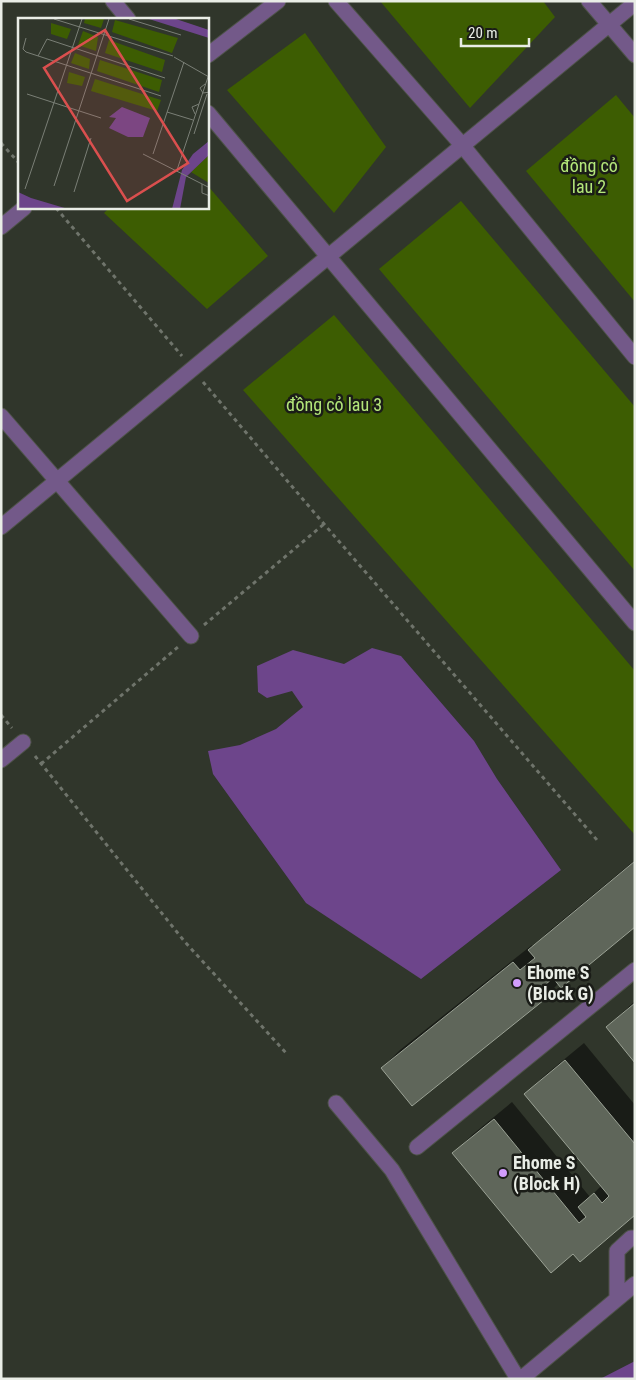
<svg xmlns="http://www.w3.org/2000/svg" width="636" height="1380" font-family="'Roboto Condensed',sans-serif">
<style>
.green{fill:#3d5d02}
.water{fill:#6d458b}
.shadow{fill:#0007}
.building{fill:#5f665a;stroke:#9ba295}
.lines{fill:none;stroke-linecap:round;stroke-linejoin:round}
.minor-casing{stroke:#4e5349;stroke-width:17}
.path{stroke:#6f746b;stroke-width:3;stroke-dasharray:4 4;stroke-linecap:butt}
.minor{stroke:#735989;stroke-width:15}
.poi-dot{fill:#d29dfd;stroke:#1a1c17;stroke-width:2}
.labels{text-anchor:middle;stroke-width:5;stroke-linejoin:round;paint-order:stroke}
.park-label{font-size:18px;fill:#b4e77a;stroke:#1a1c17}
.poi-label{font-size:18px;font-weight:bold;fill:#e9ede6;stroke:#1a1c17;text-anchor:start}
.inset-road{fill:none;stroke:#7a7f76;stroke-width:1}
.view{fill:#da4f4e;fill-opacity:0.15;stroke:#da4f4e;stroke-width:2.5}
.inset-edge{fill:none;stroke:#e9ede6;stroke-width:2.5}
</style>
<rect width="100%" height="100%" fill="#30362b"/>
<path class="green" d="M380 1H543L555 17 470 108Z
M305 33 386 147 334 213 227 90Z
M616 95 635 118V302L526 171Z
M208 186 268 256 207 309 104 213 109 208H208Z
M461 201 635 407V571L379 269Z
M334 315 635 671V835L243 390Z"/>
<path class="water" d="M372 648 401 656 474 741 497 779 561 870 421 979 306 903 213 774 208 751 240 745 276 729 303 707 292 691 267 698 258 692 257 666 293 650 344 664Z
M635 1361V1379H600Z"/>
<path class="shadow" d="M635 860V926L559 983 543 999 382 1068 400 1050 532 945 533 947 548 932Z
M635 1001V1061L607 1027Z
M584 1043 635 1105V1213L580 1260 454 1153 472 1135 512 1102 590 1197 602 1185 526 1094 544 1076Z"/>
<path class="building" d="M635 861V927L561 988 553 978 537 992 544 1000 412 1106 381 1068 513 962 520 970 535 958 528 950Z
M635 1003V1063L606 1027Z
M565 1060 635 1144V1215L580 1262 573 1254 551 1273 452 1153 494 1119 579 1223 586 1217 578 1207 594 1193 602 1203 609 1196 524 1094Z"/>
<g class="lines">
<defs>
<path id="minor" d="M113 1 128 19
M336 1 462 145 635 357
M589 1 635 55
M208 55 278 1
M208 113 635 623
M1 227 24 208
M1 416 191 636
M1 527 635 3
M1 760 23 742
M336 1103 392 1170 518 1379
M417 1147 635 970
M617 1299V1251L631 1238H635
M521 1379 635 1284"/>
</defs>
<use href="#minor" class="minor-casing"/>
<path class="path" d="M1 143 19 163
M56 208 182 356
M203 382 324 524 597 840
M204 625 324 524
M1 715 12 728
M35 756 185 942 287 1054
M41 764 178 647"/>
<use href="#minor" class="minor"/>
</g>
<g class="poi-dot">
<circle cx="517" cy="983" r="5"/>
<circle cx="503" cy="1173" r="5"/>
</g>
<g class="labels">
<g class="park-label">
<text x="589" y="172">đồng cỏ<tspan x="589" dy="21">lau 2</tspan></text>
<text x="334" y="411">đồng cỏ lau 3</text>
</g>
<g class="poi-label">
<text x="527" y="979">Ehome S<tspan x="527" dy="21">(Block G)</tspan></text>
<text x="513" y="1169">Ehome S<tspan x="513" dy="21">(Block H)</tspan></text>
</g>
</g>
<g transform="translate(18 18)">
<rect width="191" height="191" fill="#30362b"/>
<path d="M67 1H86L83 10 66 5ZM97 2 160 20 154 35 94 14ZM33 5 53 11 49 21 33 16ZM65 13 80 19 78 33 60 27ZM91 22 147 42 144 54 87 35ZM57 35 72 41 71 51 53 45ZM82 42 144 62 141 74 79 53ZM51 54 67 59 64 68 49 65ZM77 61 143 82 139 93 73 73ZM191 137V165L173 154Z" fill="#3d5d02"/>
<path d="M131 1H158L191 12V20ZM104 89 132 100 125 119H110L91 110 98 100 91 99ZM191 123V137L168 159 162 191H154L164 152 175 136ZM0 174 13 180 50 191H0Z" fill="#6d458b"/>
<path class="inset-road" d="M36 1 155 38M111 1 163 17M8 20 5 31 8 34 143 78M20 38 29 21 147 60M156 39 191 59M187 66 182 70 185 75 192 74M9 76 83 100M149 94 175 102M177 96 174 89 181 86M176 116 189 76M125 136 192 170M135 136 166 44M159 152 190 59M184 166V175L192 178M36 168 91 1M7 171 64 1M56 174 73 120"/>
<path class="view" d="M87 12 170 145 109 183 26 50Z"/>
<rect width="191" height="191" class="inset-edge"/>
</g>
<rect width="636" height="1380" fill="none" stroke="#e9ede6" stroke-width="5"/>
<path d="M461 38v8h68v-8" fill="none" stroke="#e9ede6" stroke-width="2.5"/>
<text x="468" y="38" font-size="15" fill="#e9ede6" stroke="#1a1c17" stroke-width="4" paint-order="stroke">20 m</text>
</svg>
